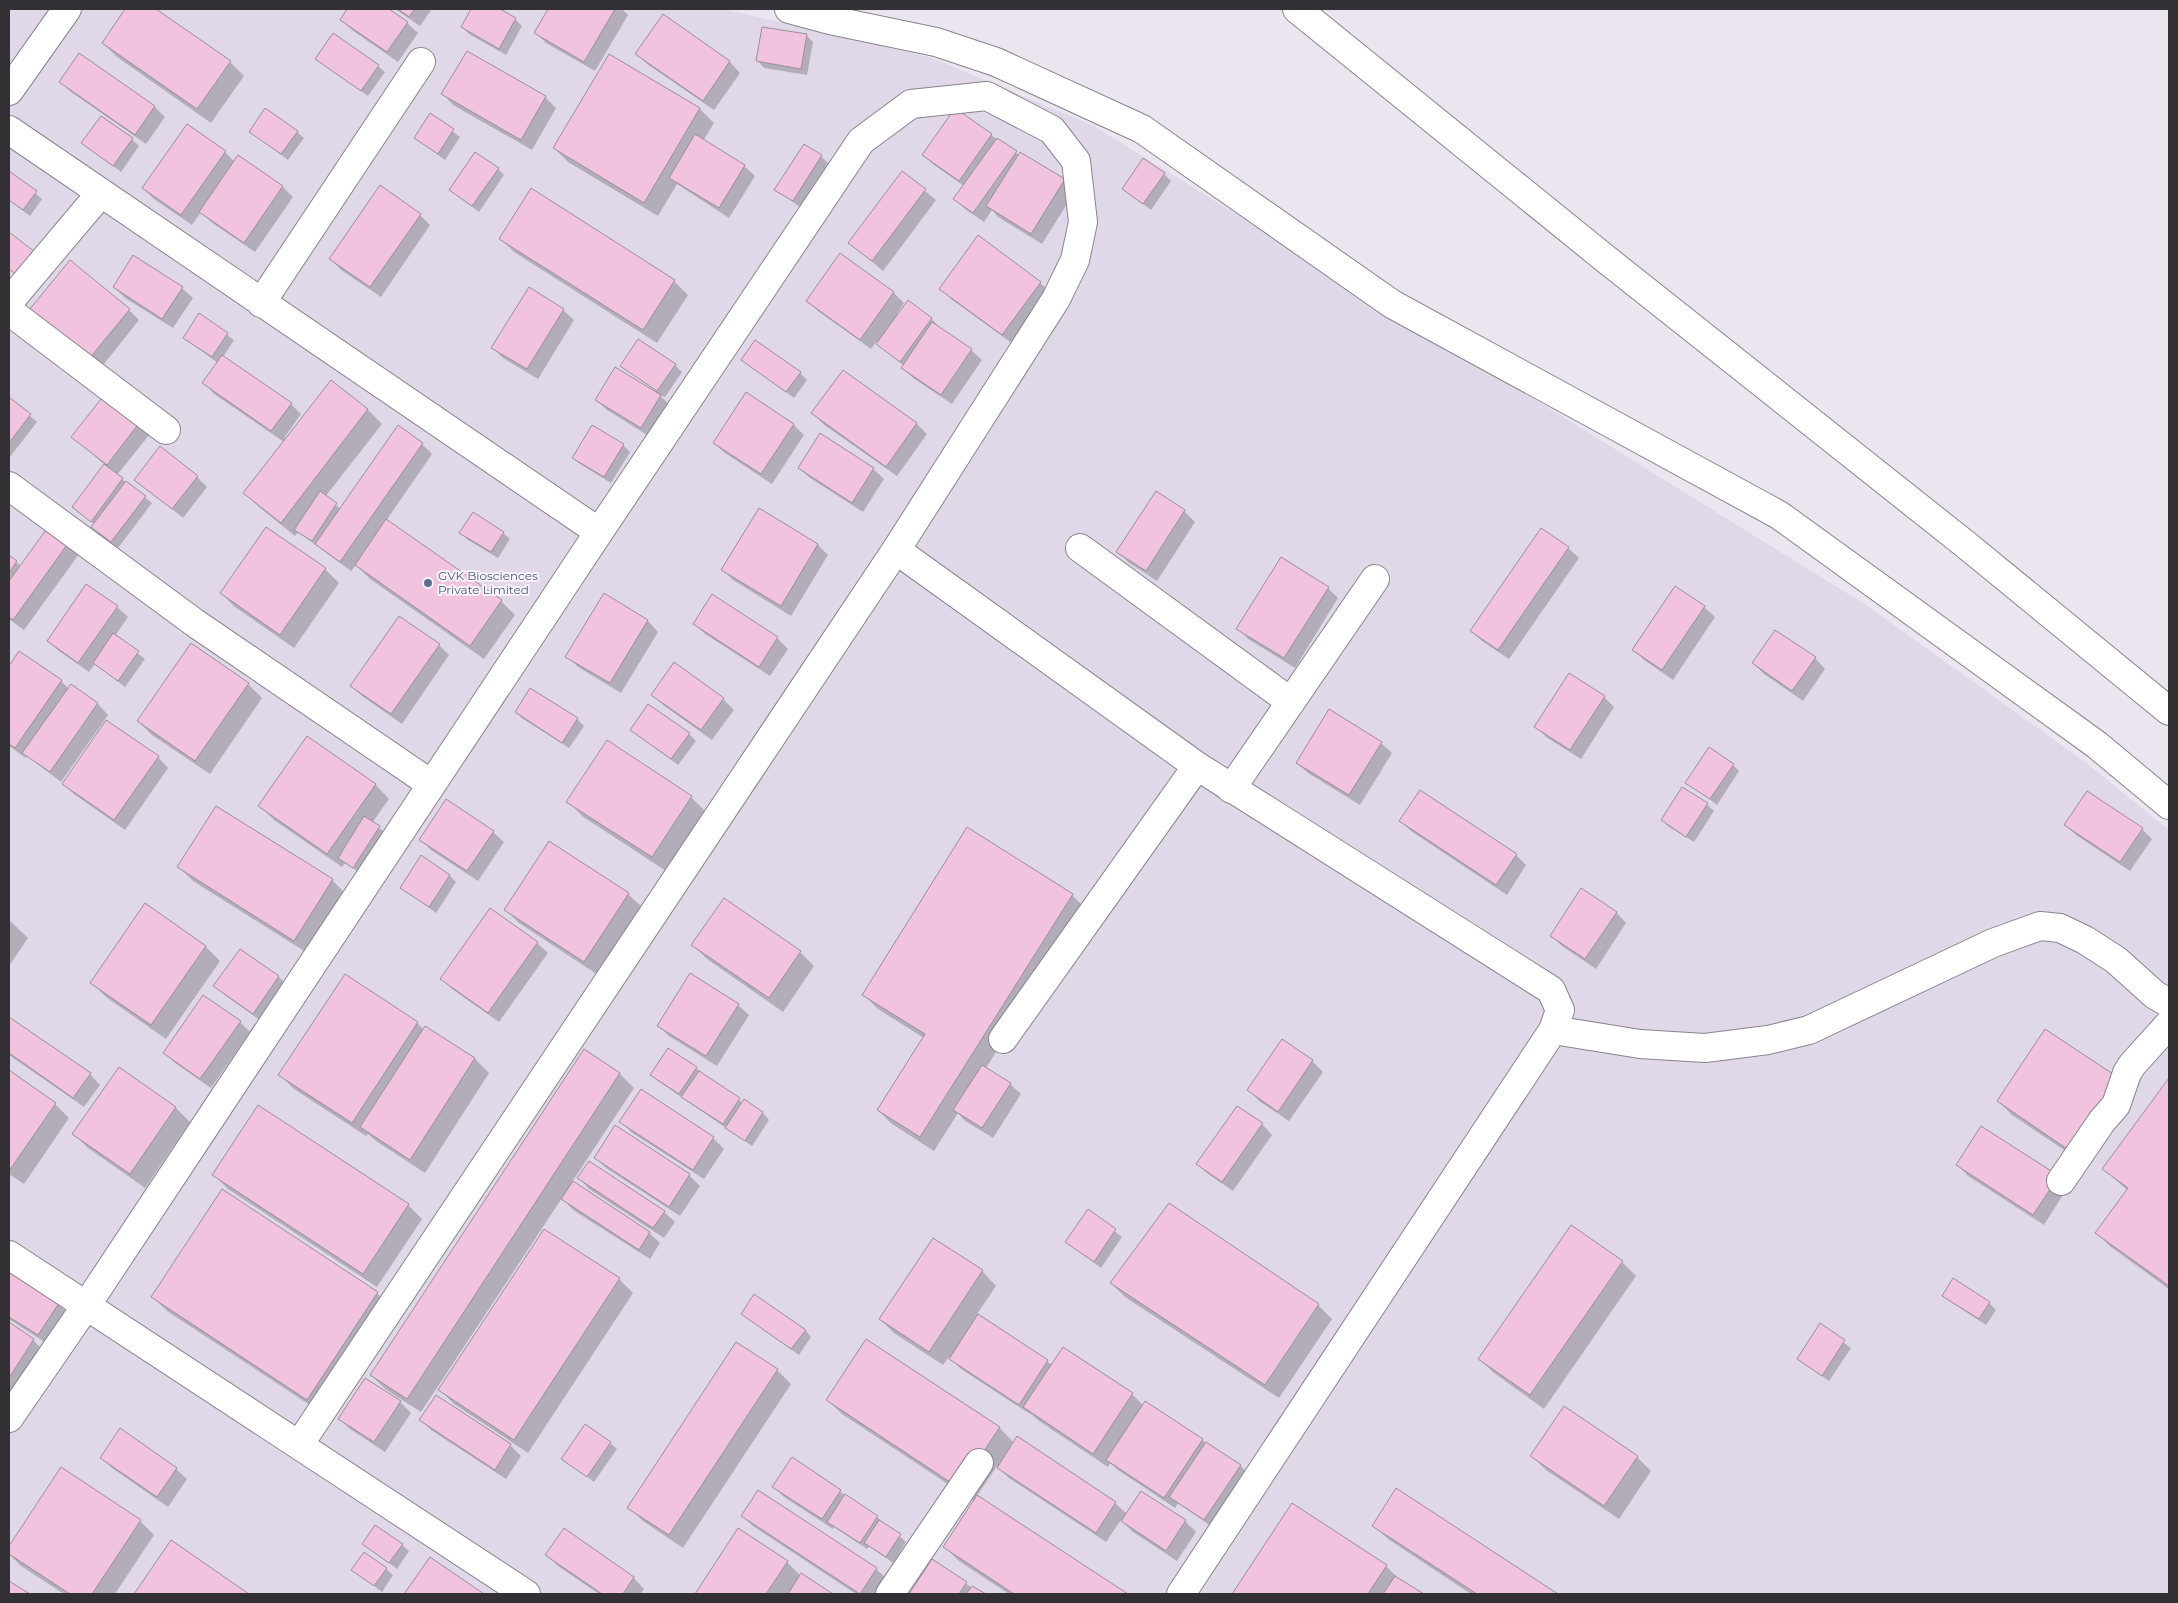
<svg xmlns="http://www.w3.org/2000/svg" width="2178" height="1603" font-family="Montserrat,sans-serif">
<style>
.built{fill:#e0d8e8}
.shadow{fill:#0003}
.building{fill:#f1c3de;stroke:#9a9096}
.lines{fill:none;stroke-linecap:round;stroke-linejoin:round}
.minor-casing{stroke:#89848e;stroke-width:30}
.minor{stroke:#fff;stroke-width:28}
.service-dot{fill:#5c6f8a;stroke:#f8f2fd;stroke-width:2}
.labels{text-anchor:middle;stroke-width:4;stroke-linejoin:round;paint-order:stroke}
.service-label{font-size:12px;fill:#4e5e75;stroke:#f8f2fd;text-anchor:start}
</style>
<rect width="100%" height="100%" fill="#eae5ef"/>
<path class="built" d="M9 9H723L932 58 1094 126 1866 605 2085 762 2169 830V1594H9Z"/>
<path class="shadow" d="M127 9H154L230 62 244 76 211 123 117 57 103 43Z
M349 9H387L407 23 418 33 398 62 352 30 342 20Z
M395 9H432L420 26Z
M473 9H497L515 19 522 26 506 55 469 34 462 27Z
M550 9H622L628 15 595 71 546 43 536 33Z
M663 16 730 62 740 73 714 110 647 64 637 54Z
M806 35 813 42 807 75 764 68 758 61Z
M467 52 545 97 556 108 532 150 453 105 443 94Z
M80 55 155 107 165 117 146 144 71 92 61 82Z
M610 56 700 109 714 123 703 141 744 166 755 176 729 218 677 184 658 216 568 162 554 148Z
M317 59 378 66 385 72 368 96Z
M430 115 460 137 445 160 415 138Z
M251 132H297L304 138 288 160Z
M991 135 1019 155 1064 180 1075 191 1042 244 998 217 992 210 984 222 965 209 955 199 964 186 934 165 923 155Z
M132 139 139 146 121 172 83 143Z
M225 152 235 162 239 157 283 187 293 197 255 252 211 222 201 212 192 225 154 199 143 188Z
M821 156 828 163 800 207 776 190Z
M498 169 504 175 479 212 450 190Z
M9 172 42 199 30 216 9 200Z
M902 172 936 200 883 271 850 243Z
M1164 174 1171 181 1151 210 1124 189Z
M420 215 430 225 381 297 341 270 331 259Z
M978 237 1040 283 1051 293 1013 344 951 299 941 288Z
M500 238 674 281 688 295 657 343 514 252Z
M841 255 894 293 904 303 897 314 899 315 908 302 932 319 938 326 937 327 971 350 982 360 952 404 913 378 903 368 904 366 876 342 871 349 818 311 808 301Z
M114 287 182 288 193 298 173 328 125 298Z
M129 310 139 320 100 369 41 321Z
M563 310 574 320 538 379 503 358 493 348Z
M200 315 234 340 223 357 291 404 301 414 284 438 286 439 331 381 368 410 382 424 325 497 341 509 422 444 432 454 386 521 501 601 515 615 484 659 370 579 356 565 351 571 298 532 295 536 259 507 245 493 284 442 214 394 204 383 218 363 184 338Z
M742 360 800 373 807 380 794 398Z
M621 365H675L682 372 665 397 658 394 671 406 652 438 607 410 596 400 654 392 656 391Z
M843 371 917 424 927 434 897 476 823 424 813 413Z
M105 396 150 434 117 475 152 503 118 548 99 534 92 527 94 524 74 507 105 465 73 437Z
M9 399 37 422 9 458Z
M793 424 804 435 772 484 725 453 714 443Z
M820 435 873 469 884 479 863 512 810 478 799 468Z
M623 445 630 452 611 483 580 464 573 458Z
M197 477 207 487 183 518 136 480Z
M1156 493 1184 511 1195 522 1157 581 1128 562 1118 552Z
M760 510 818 545 828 555 791 616 733 580 723 570Z
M51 524 82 550 24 630 9 619V557L21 566Z
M461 533H503L510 539 498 558 468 540Z
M1568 548 1579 558 1509 659 1482 641 1472 631Z
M325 569 339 583 294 648 235 607 221 593Z
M1328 588 1338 598 1295 668 1248 639 1238 628Z
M604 595 648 621 658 632 621 693 578 667 567 656Z
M713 596 777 638 788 649 770 676 705 634 695 624Z
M117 607 128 617 115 636 145 659 125 687 95 664 89 672 59 651 48 641Z
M1704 607 1715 617 1673 680 1644 660 1634 649Z
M191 645 248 684 262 698 210 774 152 735 138 721Z
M439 645 449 655 402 724 362 696 352 686Z
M20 652 61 681 69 689 71 685 98 704 108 715 61 782 27 756 26 758 9 746V668Z
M1815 658 1825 669 1803 701 1764 674 1753 663Z
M675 664 723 699 734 710 712 740 663 705 653 694Z
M1604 697 1614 707 1581 759 1546 737 1536 726Z
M516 712 577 719 584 726 569 748 523 719Z
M632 730 689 734 696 741 678 765Z
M607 742 691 797 705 811 666 871 582 816 568 801Z
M1381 743 1392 753 1360 805 1308 773 1297 763Z
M158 757 168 768 125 830 74 794 63 784Z
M1733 765 1739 771 1717 805 1687 782Z
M375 784 389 799 372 823 386 833 360 873 345 863 342 867 274 820 260 806Z
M1707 804 1714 811 1694 842 1669 827 1662 820Z
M1401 821 1516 855 1526 865 1507 895 1411 831Z
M2066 825 2142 829 2152 839 2130 871 2076 835Z
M493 832 504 842 478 881 431 850 421 840Z
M549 842 628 894 643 908 598 975 519 923 505 909Z
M179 867 332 880 346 894 309 954 193 881Z
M450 876 456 882 436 913 402 888Z
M1072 895 1086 909 986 1068 1010 1084 1021 1094 993 1138 965 1121 958 1113 934 1151 892 1124 878 1110 924 1038 878 1009 864 995Z
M724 900 800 952 814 966 783 1012 707 959 693 945Z
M146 905 206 947 220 961 166 1039 106 997 92 983Z
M1616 912 1626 923 1596 969 1562 946 1552 936Z
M9 920 28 938 9 966Z
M537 943 548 953 499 1022 452 989 442 978Z
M240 950 279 977 289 988 264 1023 226 996 215 986Z
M738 1005 749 1015 717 1066 669 1036 659 1026Z
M9 1018 90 1074 100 1085 84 1107 9 1055Z
M240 1022 250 1032 211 1088 175 1063 165 1053Z
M417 1023 424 1030 426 1028 475 1059 489 1073 425 1173 376 1141 368 1134 366 1136 294 1089 280 1075Z
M1283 1041 1312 1061 1323 1072 1289 1121 1259 1101 1249 1090Z
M584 1051 620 1074 634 1088 572 1182 649 1233 660 1243 650 1259 573 1210 562 1198 421 1412 385 1389 371 1375Z
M696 1068 743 1103 744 1101 763 1113 769 1120 752 1146 658 1081 652 1075Z
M119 1069 176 1108 190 1122 145 1188 88 1148 74 1134Z
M9 1072 55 1104 69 1118 24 1184 9 1174Z
M2169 1079V1289L2111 1247 2097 1233 2128 1191 2104 1169Z
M2121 1081 2135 1095 2088 1166 2012 1115 1998 1101Z
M641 1091 713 1138 724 1149 704 1179 631 1132 621 1121Z
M1262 1124 1272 1135 1233 1191 1208 1174 1198 1164Z
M616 1127 689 1175 700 1186 680 1216 606 1168 596 1158Z
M1958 1165 2068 1187 2044 1225 1968 1176Z
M214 1175 408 1205 422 1219 377 1287 228 1189Z
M579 1178 664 1212 675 1222 664 1238 589 1189Z
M1088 1211 1122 1237 1101 1268 1067 1242Z
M1622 1262 1636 1276 1544 1409 1494 1373 1480 1359Z
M982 1271 996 1286 977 1314 1052 1365 1132 1394 1143 1405 1145 1402 1202 1440 1240 1465 1250 1476 1215 1529 1178 1503 1175 1508 1118 1470 1110 1463 1108 1467 1039 1421 1030 1413V1414L961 1369 949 1357 943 1365 894 1333 880 1319Z
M9 1272 58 1304 69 1315 49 1345 9 1319Z
M619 1279 633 1293 528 1453 454 1404 440 1390Z
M1111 1283 1318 1305 1332 1319 1279 1398 1125 1297Z
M377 1293 391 1307 322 1413 167 1311 153 1297Z
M1944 1295 1989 1303 1996 1310 1986 1325 1951 1302Z
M742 1314 805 1330 811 1337 799 1355Z
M9 1324 33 1340 47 1354 9 1409Z
M1820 1325 1851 1348 1829 1381 1798 1359Z
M777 1370 791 1384 683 1548 643 1521 629 1507Z
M436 1396 510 1445 521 1456 506 1479 431 1430 421 1420Z
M828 1400 999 1427 1014 1443 1115 1503 1127 1514 1142 1492 1185 1521 1196 1532 1177 1561 1133 1532 1121 1520 1106 1542 1009 1478 997 1466 977 1496 1126 1594H1009L959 1561 945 1547 975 1502 842 1414Z
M400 1402 411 1413 385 1452 350 1429 340 1419Z
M610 1443 617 1449 594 1482 563 1458Z
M1532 1456 1637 1457 1651 1471 1619 1519 1546 1470Z
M102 1458 176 1469 187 1479 168 1507 112 1468Z
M792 1459 877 1517 906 1542 893 1563 869 1546 867 1549 834 1527 833 1529 784 1497 774 1487Z
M61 1469 140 1521 154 1535 115 1594H64L21 1566 9 1554V1548Z
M1397 1490 1556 1594H1471L1388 1539 1373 1525Z
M1292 1505 1386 1566 1400 1580 1421 1594H1233Z
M742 1516 876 1569 887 1579 877 1594H856L753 1526Z
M565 1530 634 1578 644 1589 640 1594H599L558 1566 547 1555Z
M739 1530 787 1562 801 1576 831 1594H696Z
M171 1542 247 1594H135Z
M364 1544 402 1545 409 1551 397 1569Z
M430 1559 482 1594H406Z
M933 1560 972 1588 983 1594H911Z
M386 1569 393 1575 382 1592 353 1570Z"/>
<path class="building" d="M125 9H156L231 61 197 109 102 43Z
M347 9H389L408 22 387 52 340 20Z
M398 9H415L409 17Z
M471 9H500L516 18 499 49 461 27Z
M548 9H615L584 62 534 33Z
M663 14 730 61 703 101 635 54Z
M762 27 807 34 801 69 756 61Z
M333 33 379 65 361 91 315 59Z
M467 51 546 96 521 140 441 94Z
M79 53 155 106 135 135 59 82Z
M609 54 700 108 644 203 553 148Z
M265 108 298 131 281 154 249 132Z
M955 108 992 134 959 181 922 155Z
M430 113 454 129 438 154 414 138Z
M101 116 133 138 113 166 81 143Z
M187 124 226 151 181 215 142 188Z
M695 134 745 165 719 208 669 178Z
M997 138 1017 151 973 213 953 199Z
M804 144 822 155 793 201 774 190Z
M475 152 499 168 472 206 449 190Z
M1020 152 1065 179 1031 234 986 206Z
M238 155 283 186 244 243 199 212Z
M1143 158 1165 173 1143 204 1122 189Z
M9 171 37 191 23 210 9 200Z
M902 171 926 189 872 261 848 243Z
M380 185 421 214 370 287 329 259Z
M531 188 675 280 643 330 499 239Z
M9 232 35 252 17 275 9 269Z
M978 235 1041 282 1002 335 939 289Z
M840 253 894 292 860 340 806 301Z
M133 255 183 287 162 319 113 287Z
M70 260 130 309 89 359 29 310Z
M529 287 564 309 527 369 491 348Z
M908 300 932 318 900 362 876 344Z
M199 313 228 333 212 357 183 338Z
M932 322 972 349 941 395 901 368Z
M638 339 676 364 657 391 620 366Z
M755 340 801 372 786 392 741 360Z
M222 355 292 403 271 431 202 383Z
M615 367 661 395 641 428 595 400Z
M843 370 917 423 886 467 811 413Z
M331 380 368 409 281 523 243 493Z
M746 392 794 424 761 474 713 443Z
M105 394 140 422 107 465 71 437Z
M9 397 31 414 9 443Z
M398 425 423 443 340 562 315 544Z
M592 425 624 444 604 477 572 458Z
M820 433 874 468 852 503 798 468Z
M160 446 198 476 172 509 134 480Z
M104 464 123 478 91 522 72 507Z
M126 481 146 496 111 542 91 527Z
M320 491 337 503 312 541 294 530Z
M1156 491 1185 510 1146 571 1116 552Z
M759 508 818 544 781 606 721 570Z
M473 512 504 532 491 552 459 533Z
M386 519 502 600 470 646 355 565Z
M51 523 72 538 13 620 9 617V581Z
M266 527 326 568 280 635 220 593Z
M1541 528 1569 547 1498 650 1470 631Z
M9 555 17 561 9 573Z
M1281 557 1329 587 1284 658 1236 629Z
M86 584 118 606 78 663 47 641Z
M1675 586 1705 606 1662 670 1632 650Z
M604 593 648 620 610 683 565 657Z
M712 594 778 637 759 667 693 624Z
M399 616 440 644 391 714 350 686Z
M1775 630 1816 657 1792 691 1752 663Z
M113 633 139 651 118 681 93 663Z
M191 643 249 683 195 761 137 721Z
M19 651 62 680 15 748 9 744V666Z
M674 662 724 698 701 730 651 695Z
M1569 673 1605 696 1570 750 1534 727Z
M71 684 98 703 50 772 22 753Z
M530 688 578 718 562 743 515 712Z
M648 704 690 733 671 759 630 730Z
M1329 709 1382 742 1349 795 1296 763Z
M106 720 159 756 114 820 62 784Z
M307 736 376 784 327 854 258 806Z
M607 740 692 796 652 857 566 802Z
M1709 747 1734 764 1710 799 1685 783Z
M1682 787 1708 803 1686 837 1661 820Z
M1420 790 1517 854 1496 885 1399 821Z
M2087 791 2143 828 2120 862 2064 825Z
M446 799 494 831 467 871 419 840Z
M216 806 333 879 294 941 177 867Z
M364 816 380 826 353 868 338 858Z
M967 827 1073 894 920 1137 877 1110 925 1034 862 995Z
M549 841 629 893 584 962 504 910Z
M421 855 450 875 429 907 400 888Z
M1581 888 1617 912 1585 959 1550 936Z
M724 898 801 951 769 998 691 945Z
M145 903 206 946 151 1025 90 983Z
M490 908 538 942 488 1013 440 979Z
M240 949 279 976 253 1014 213 986Z
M690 973 739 1004 706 1056 657 1026Z
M345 974 418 1022 352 1123 278 1075Z
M203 995 241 1021 200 1079 163 1053Z
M9 1017 91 1073 73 1098 9 1053Z
M425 1026 475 1058 410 1160 360 1127Z
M2045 1029 2122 1080 2073 1153 1997 1101Z
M1282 1039 1313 1060 1278 1112 1247 1090Z
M668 1048 697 1067 679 1094 650 1075Z
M584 1049 620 1073 407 1399 370 1375Z
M982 1065 1011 1083 982 1128 953 1110Z
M119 1067 176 1107 130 1174 72 1134Z
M9 1070 56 1103 9 1171Z
M699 1071 740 1098 723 1124 681 1097Z
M2169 1078V1286L2095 1233 2128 1188 2102 1169Z
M641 1089 714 1137 693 1170 619 1122Z
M744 1099 763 1112 745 1141 725 1128Z
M258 1105 409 1204 363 1274 212 1175Z
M1237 1106 1263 1123 1222 1182 1196 1164Z
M615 1125 690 1174 669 1207 594 1158Z
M1981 1126 2059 1176 2033 1215 1956 1165Z
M589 1161 665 1211 653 1228 577 1178Z
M573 1181 650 1232 639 1250 561 1199Z
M222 1189 378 1292 307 1400 151 1297Z
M1169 1203 1319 1304 1265 1385 1110 1283Z
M1088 1209 1116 1229 1094 1262 1065 1242Z
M1571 1225 1623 1261 1530 1395 1478 1359Z
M544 1229 620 1278 514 1440 438 1390Z
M933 1238 983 1270 929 1352 879 1319Z
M9 1271 59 1303 38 1335 9 1317Z
M1953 1278 1990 1302 1979 1319 1942 1296Z
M754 1294 806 1330 791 1349 741 1314Z
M978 1314 1048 1360 1019 1405 949 1359Z
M9 1322 34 1339 9 1378Z
M1820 1323 1845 1340 1822 1376 1797 1359Z
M866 1339 1000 1427 959 1488 826 1400Z
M736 1342 778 1369 669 1535 627 1508Z
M1063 1347 1133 1393 1093 1454 1023 1407Z
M365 1378 401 1401 374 1442 338 1419Z
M436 1395 511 1444 495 1470 419 1420Z
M1145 1401 1203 1439 1164 1498 1106 1460Z
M1564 1406 1638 1456 1604 1506 1530 1456Z
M585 1424 611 1442 587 1477 561 1459Z
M120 1428 177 1468 157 1497 100 1458Z
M1017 1436 1116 1502 1096 1533 997 1468Z
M1206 1442 1241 1465 1204 1520 1169 1497Z
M792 1457 841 1490 822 1519 772 1487Z
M61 1467 141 1520 92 1594H70L9 1554V1546Z
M1396 1488 1558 1594H1477L1372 1526Z
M758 1490 877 1568 860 1594 741 1516Z
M1141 1491 1186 1520 1166 1551 1121 1521Z
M845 1494 878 1516 860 1543 827 1522Z
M977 1495 1128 1594H1014L943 1547Z
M1292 1503 1387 1565 1368 1594H1232Z
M879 1520 901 1534 886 1557 864 1543Z
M375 1525 403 1544 389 1563 362 1544Z
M564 1528 634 1577 623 1594H602L545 1555Z
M738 1528 788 1561 766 1594H695Z
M171 1540 249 1594H134Z
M364 1552 387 1568 374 1586 351 1570Z
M430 1557 484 1594H404Z
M932 1559 967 1582 959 1594H909Z
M801 1573 833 1594H788Z
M1395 1576 1424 1594H1383Z
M9 1581 30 1594H9Z
M972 1586 986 1594H966Z"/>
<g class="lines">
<defs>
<path id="minor" d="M789 9 830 20 936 42 996 62 1142 129 1392 304 1779 515 2097 745 2169 805
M1297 9 1602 256 1965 544 2169 711
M9 91 67 9
M9 130 599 532
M9 302 100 194
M261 303 421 62
M9 311 166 430
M9 486 195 623 431 784
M1080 548 1291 702
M896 550 1197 766 1551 990 1560 1010 1553 1030 1181 1594
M1231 789 1375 579
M1553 1030 1640 1044 1705 1048 1768 1040 1809 1030 1993 943 2040 926 2060 928 2085 940 2116 960 2155 995 2169 1003
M1003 1039 1197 766
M2061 1181 2102 1121 2116 1105 2127 1073 2132 1065 2169 1024
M9 1255 526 1594
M9 1418 86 1306 599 532 861 141 911 104 987 96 1052 130 1076 161 1083 222 1075 260 1056 299 896 550 299 1445
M890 1594 979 1463"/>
</defs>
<use href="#minor" class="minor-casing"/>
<use href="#minor" class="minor"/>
</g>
<circle class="service-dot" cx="428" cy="583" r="5"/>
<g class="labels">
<g class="service-label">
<text x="438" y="580">GVK Biosciences<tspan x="438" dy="14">Private Limited</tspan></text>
</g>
</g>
<rect width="2178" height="1603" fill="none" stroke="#323034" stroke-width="20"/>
</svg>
